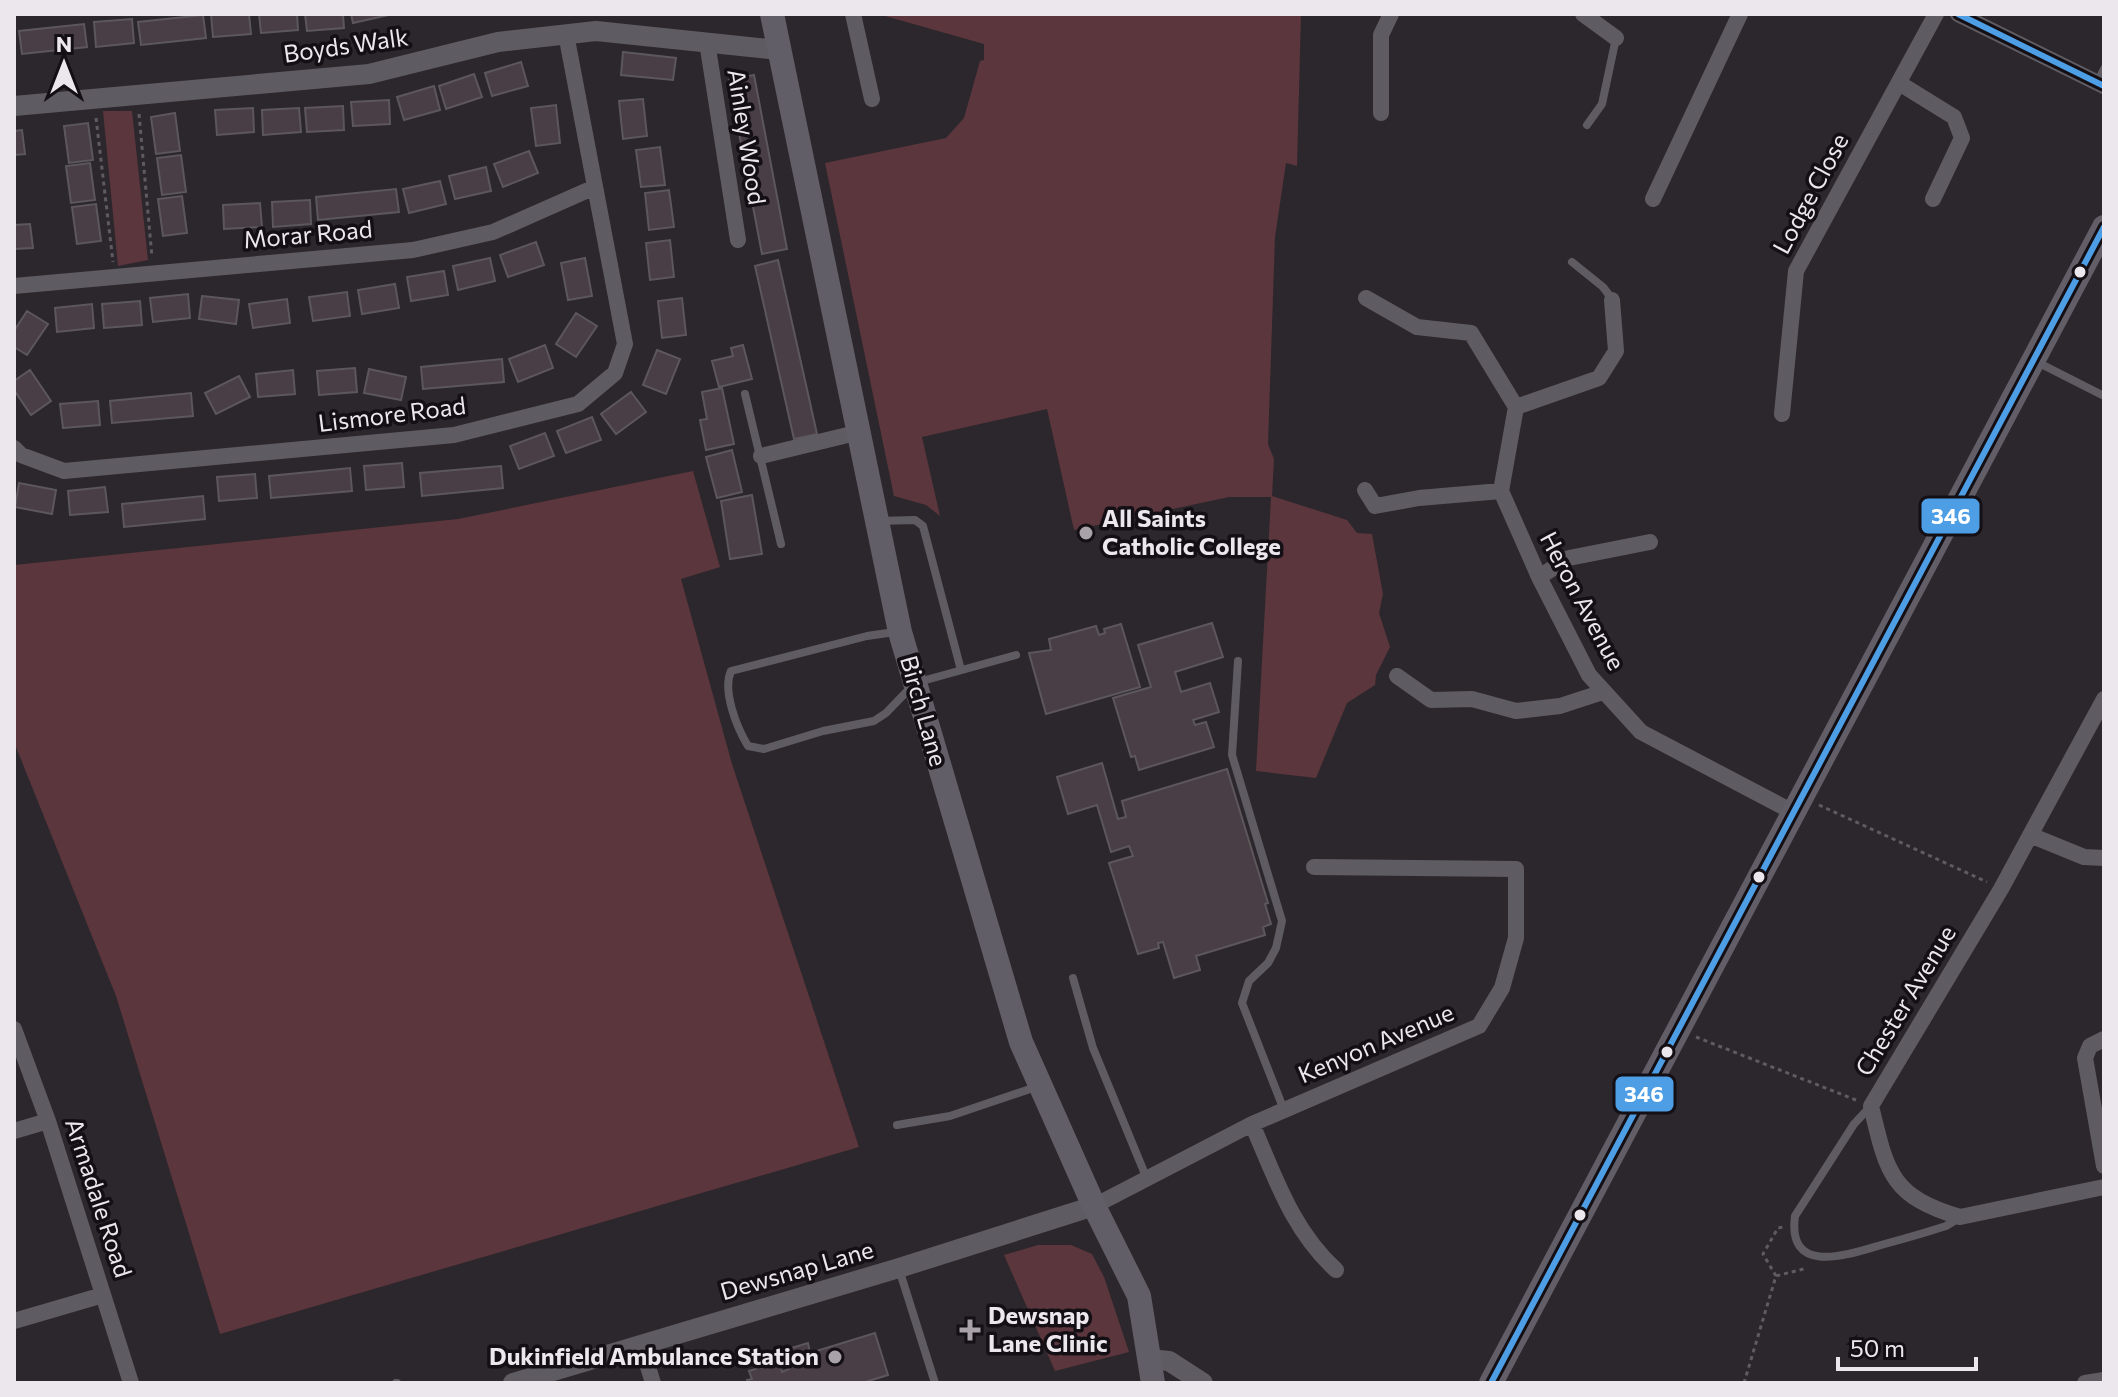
<svg xmlns="http://www.w3.org/2000/svg" width="2118" height="1397" font-family="Commissioner,sans-serif">
<style>
.green{fill:#5b363c}
.building{fill:#493e45;stroke:#5c575b;stroke-width:2}
.lines{fill:none;stroke-linecap:round;stroke-linejoin:round}
.path{stroke:#5e5c62;stroke-width:3;stroke-dasharray:4 4;stroke-linecap:butt}
.service{stroke:#5e5c62;stroke-width:8}
.minor{stroke:#5e5c62;stroke-width:16}
.tertiary{stroke:#5e5c62;stroke-width:20}
.secondary{stroke:#615e67;stroke-width:24}
.bus-1-casing{stroke:#130f14;stroke-width:12}
.bus-1{stroke:#4d9ee5;stroke-width:6}
.bus-dot{fill:#ece6ed;stroke:#130f14;stroke-width:3}
.poi-dot{fill:#a9a3a9;stroke:#130f14;stroke-width:3}
.labels{text-anchor:middle;stroke-width:7;stroke-linejoin:round;paint-order:stroke}
.street-label{font-size:24px;fill:#ece6ed;stroke:#130f14}
.poi-label{font-size:24px;font-weight:bold;fill:#ece6ed;stroke:#130f14;text-anchor:start}
.line-badge{stroke:#130f14;stroke-width:3}
.badge-label{font-size:22px;text-anchor:middle;font-weight:bold;fill:#fff}
</style>
<rect width="100%" height="100%" fill="#2c272c"/>
<path class="green" d="M878 14H1301L1297 166 1286 163 1275 237 1268 444 1274 459 1272 496 1347 520 1357 533 1372 534 1383 594 1379 613 1390 647 1376 675 1375 685 1347 703 1316 778 1256 771 1271 497H1229L1074 530 1047 409 922 437 940 516 926 505 894 496 825 163 946 138 964 118 980 61 984 60V44Z
M103 111H132L148 260 118 266Z
M693 471 720 567 681 579 732 764 859 1147 220 1334 116 996 14 742V565L458 519Z
M1038 1245H1071L1092 1254 1104 1277 1129 1352 1055 1371 1004 1255Z"/>
<path class="building" d="M211 14H249L251 34 213 37Z
M259 14H297L298 30 261 33Z
M305 14H343L344 28 307 31Z
M351 14H393L353 23Z
M203 15 206 38 141 45 138 22Z
M132 19 134 43 96 47 94 22Z
M84 24 87 47 22 54 19 31Z
M623 52 676 58 673 80 621 75Z
M521 62 528 86 492 96 485 73Z
M474 74 482 97 446 109 439 86Z
M754 75 787 249 762 254 729 80Z
M434 86 440 110 404 120 397 97Z
M643 99 647 136 623 139 619 101Z
M389 100 390 124 353 126 351 102Z
M556 105 560 143 536 146 531 108Z
M343 106 344 130 307 132 305 108Z
M253 108 254 132 217 135 215 110Z
M299 108 301 132 263 135 262 110Z
M175 113 180 151 156 154 151 117Z
M88 123 93 160 69 163 64 126Z
M22 130 25 154 14 155V131Z
M660 147 665 185 641 187 636 150Z
M529 151 538 173 503 187 494 164Z
M181 155 186 192 162 195 157 158Z
M90 163 95 200 71 203 66 166Z
M486 167 491 191 455 199 449 176Z
M440 181 446 204 409 213 403 189Z
M396 189 399 212 318 220 316 197Z
M669 190 674 227 649 230 645 193Z
M182 196 187 233 163 236 158 199Z
M310 200 311 224 273 227 272 202Z
M260 203 262 227 224 229 223 205Z
M96 204 101 241 77 244 72 207Z
M30 224 33 248 14 249V225Z
M670 240 674 277 650 280 646 243Z
M536 242 544 265 508 277 500 255Z
M490 258 495 281 458 290 453 266Z
M585 258 592 296 568 300 561 263Z
M778 260 817 434 794 439 755 266Z
M444 271 448 295 411 301 407 277Z
M395 284 399 308 362 314 358 290Z
M347 292 350 316 313 321 309 297Z
M188 294 190 318 153 322 150 298Z
M202 296 239 300 236 324 199 319Z
M682 298 686 335 662 338 658 301Z
M287 299 290 323 253 328 249 304Z
M140 301 142 325 104 328 102 304Z
M92 304 94 328 57 332 55 308Z
M27 311 48 324 27 355 14 347V331Z
M576 313 597 326 576 357 556 344Z
M545 345 553 368 518 382 509 359Z
M743 345 752 379 719 387 712 361 733 356 731 348Z
M657 350 680 359 666 394 643 385Z
M502 359 504 382 423 389 421 367Z
M355 368 357 392 319 395 317 371Z
M369 369 406 377 401 400 364 393Z
M30 370 51 401 31 415 14 390V381Z
M293 370 295 394 258 397 256 374Z
M239 376 250 397 216 414 205 393Z
M722 388 734 444 706 450 700 420 707 419 702 392Z
M631 392 646 412 616 434 601 414Z
M191 393 193 416 112 423 110 401Z
M98 401 100 425 63 428 60 404Z
M592 417 601 440 566 453 557 431Z
M545 433 554 456 519 469 510 446Z
M732 450 742 492 717 498 706 457Z
M402 463 404 487 366 490 364 466Z
M501 466 503 488 422 496 420 473Z
M350 468 352 491 271 498 269 476Z
M255 474 257 498 219 501 217 477Z
M19 483 56 490 52 514 15 507Z
M105 487 108 512 70 515 68 491Z
M752 495 762 554 730 559 721 501Z
M203 496 205 519 124 527 122 504Z
M1212 623 1223 657 1175 672 1181 692 1210 683 1219 712 1193 720 1195 725 1206 722 1214 747 1139 770 1135 756 1131 757 1113 698 1151 687 1138 645Z
M1121 624 1140 687 1046 714 1029 653 1051 650 1049 639 1096 626 1099 635 1105 633 1104 629Z
M1102 763 1118 819 1126 817 1122 801 1227 769 1268 903 1265 904 1271 924 1263 927 1265 935 1196 956 1200 970 1174 978 1163 942 1158 943 1159 948 1138 954 1109 863 1133 856 1129 846 1111 852 1097 805 1068 814 1057 777Z
M875 1333 888 1375 862 1383H748L747 1380 752 1379 749 1371 779 1362 782 1372 789 1369 785 1350 808 1343 810 1353Z"/>
<g class="lines">
<path class="path" d="M139 114 152 257
M96 118 113 262
M1819 805 1987 882
M1696 1037 1856 1100
M1776 1276 1763 1254 1778 1228 1783 1227
M1744 1383 1776 1276 1807 1268"/>
<path class="service" d="M2097 83 2104 69
M1587 125 1602 104 1616 38
M1572 262 1603 287 1612 299
M2037 362 2104 396
M745 394 781 544
M878 521 915 520 923 526 961 670
M895 632 867 636 731 671C722 691 737 728 748 746L764 749 823 731 874 721 886 713 915 683 1016 655
M1238 661 1232 755 1282 921 1276 948 1268 963 1249 981 1242 1003 1284 1110
M1073 978 1093 1048 1147 1179
M1870 1107 1854 1124 1795 1216C1787 1276 1847 1255 1881 1245 1903 1239 1925 1233 1946 1226L1959 1218
M897 1125 950 1116 1036 1087
M899 1269 935 1383
M396 1383H397"/>
<path class="minor" d="M853 14 872 99
M1583 14 1616 38
M1958 14 2104 86
M707 42 738 240
M1899 83 1954 117 1962 138 1933 199
M1381 113V35L1391 14
M1653 199 1740 14
M14 286 413 250 493 232 595 187
M1366 298 1417 327 1471 333 1516 407
M1516 407 1501 491 1539 577 1589 675 1641 732 1793 812
M1516 407 1599 378 1616 351 1612 300
M1782 414 1796 271 1936 14
M14 448 21 455 64 471 454 435 578 404 615 373 625 344 566 34
M761 456 860 432
M1365 490 1375 506 1419 498 1501 491
M1539 577 1569 558 1650 542
M1397 676 1431 700 1472 699 1516 711 1560 706 1603 692
M2104 699 2001 889 1871 1106C1887 1172 1890 1196 1960 1217L2104 1187
M2030 835 2084 857 2104 858
M14 1029 48 1121 131 1383
M2104 1039 2090 1046 2085 1058 2104 1166
M1252 1124C1275 1177 1292 1230 1336 1270
M14 1131 48 1121
M1094 1206 1252 1124 1479 1026 1502 988 1516 938V869L1314 867
M14 1321 103 1295
M641 1344 653 1383
M2085 1383 2104 1380"/>
<path class="tertiary" d="M14 106 369 74 498 42 596 31 779 50
M1149 1359 1169 1361 1203 1383
M513 1383 899 1268 1094 1206"/>
<path class="secondary" d="M772 14 900 632 1021 1042 1094 1206 1139 1296 1153 1383
M1491 1383 2104 227"/>
<defs>
<path id="bus-1" d="M1958 14 2104 86
M1491 1383 2104 227"/>
</defs>
<use href="#bus-1" class="bus-1-casing"/>
<use href="#bus-1" class="bus-1"/>
</g>
<g class="bus-dot">
<circle cx="2080" cy="272" r="7"/>
<circle cx="1759" cy="877" r="7"/>
<circle cx="1667" cy="1052" r="7"/>
<circle cx="1580" cy="1215" r="7"/>
</g>
<g class="poi-dot">
<circle cx="1086" cy="533" r="8"/>
<path d="M966 1318h8v8h8v8h-8v8h-8v-8h-8v-8h8z"/>
<circle cx="835" cy="1357" r="8"/>
</g>
<g class="labels">
<g class="street-label">
<text transform="translate(346 46) rotate(-8)" y="8">Boyds Walk</text>
<text transform="translate(746 137) rotate(81)" y="8">Ainley Wood</text>
<text transform="translate(1811 194) rotate(-62)" y="8">Lodge Close</text>
<text transform="translate(308 235) rotate(-5)" y="8">Morar Road</text>
<text transform="translate(392 415) rotate(-7)" y="8">Lismore Road</text>
<text transform="translate(1582 601) rotate(62)" y="8">Heron Avenue</text>
<text transform="translate(923 711) rotate(74)" y="8">Birch Lane</text>
<text transform="translate(1906 1001) rotate(-59)" y="8">Chester Avenue</text>
<text transform="translate(1376 1044) rotate(-23)" y="8">Kenyon Avenue</text>
<text transform="translate(98 1198) rotate(72)" y="8">Armadale Road</text>
<text transform="translate(797 1271) rotate(-16)" y="8">Dewsnap Lane</text>
</g>
<g class="poi-label">
<text x="1102" y="527">All Saints<tspan x="1102" dy="28">Catholic College</tspan></text>
<text x="988" y="1324">Dewsnap<tspan x="988" dy="28">Lane Clinic</tspan></text>
<text x="819" y="1365" text-anchor="end">Dukinfield Ambulance Station</text>
</g>
</g>
<g class="line-badge">
<rect x="1920" y="497" width="61" height="38" rx="8" fill="#4d9ee5"/>
<rect x="1614" y="1075" width="61" height="38" rx="8" fill="#4d9ee5"/>
</g>
<g class="badge-label">
<text x="1951" y="524">346</text>
<text x="1644" y="1102">346</text>
</g>
<rect width="2118" height="1397" fill="none" stroke="#ece6ed" stroke-width="32"/>
<g transform="translate(64 64)" stroke="#130f14" stroke-width="6" paint-order="stroke">
<path d="M0-6L14 30L0 20L-14 30Z" fill="#ece6ed"/>
<text y="-12" font-size="22" font-weight="bold" text-anchor="middle" fill="#ece6ed">N</text>
</g>
<path d="M1838 1357v12h138v-12" fill="none" stroke="#ece6ed" stroke-width="4"/>
<text x="1850" y="1357" font-size="24" fill="#ece6ed" stroke="#130f14" stroke-width="6" paint-order="stroke">50 m</text>
</svg>
